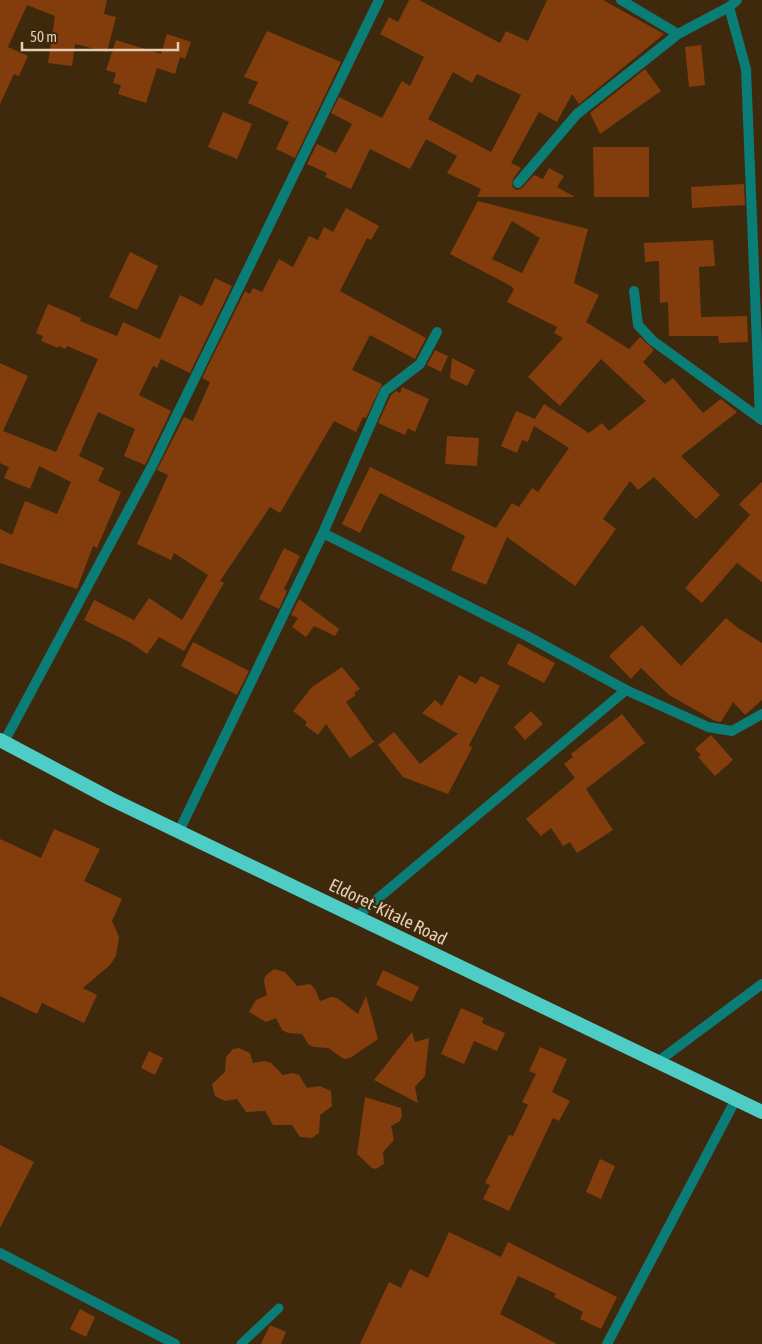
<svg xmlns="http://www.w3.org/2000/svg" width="762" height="1344" font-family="'Asap Condensed',sans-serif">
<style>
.building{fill:#833d0c;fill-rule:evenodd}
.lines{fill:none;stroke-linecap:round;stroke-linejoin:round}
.service{stroke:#0b7d77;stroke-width:9}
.minor{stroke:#0b7d77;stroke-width:10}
.trunk{stroke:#4ecdc6;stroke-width:14}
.labels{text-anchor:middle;stroke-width:4;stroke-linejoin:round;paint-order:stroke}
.street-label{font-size:18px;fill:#e6ceb4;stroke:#3e290d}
</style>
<rect width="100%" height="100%" fill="#3e290d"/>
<path class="building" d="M0 0H107L104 14 116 17 107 52 75 44 72 66 48 63 55 16 27 5 8 47 28 56 19 76 14 74 0 104Z
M409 0H419L500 43 506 31 528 41 547 0H603L664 34 579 104 572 94 557 122 539 112 511 163 521 168 513 179 512 186 516 190 521 189 534 175 543 179 549 168 564 176 557 187 575 197H477L481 189 447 173 457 156 426 139 410 169 370 149 351 189 325 177 327 173 307 164 317 144 336 153 352 124 331 113 339 97 382 118 402 81 410 86 424 57 380 34 389 17 398 22ZM453 72 472 83 477 74 521 95 491 152 428 119Z
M267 31 341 62 295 158 276 149 289 122 248 103 258 82 244 77Z
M167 34 191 42 185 59 180 57 175 74 157 68 146 103 118 94 121 85 113 83 116 73 106 70 116 40 161 54Z
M701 45 705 85 689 87 685 47Z
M645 69 661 91 600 134 590 113Z
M223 112 252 124 237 159 208 147Z
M593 147H649V197H594Z
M744 184 745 205 692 208 691 187Z
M478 201 588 229 574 283 599 295 586 322 629 349 640 337 654 350 643 362 665 384 673 378 703 413 721 399 737 412 681 456 720 495 696 519 654 477 638 490 630 481 603 519 616 529 575 586 507 537 486 585 451 570 465 536 380 493 360 533 342 524 370 467 496 528 512 503 519 507 532 488 538 492 569 448 534 426 528 442 522 440 517 453 501 446 516 411 535 419 544 404 589 433 602 423 609 431 646 401 601 359 560 406 528 377 563 338 554 333 557 327 507 302 514 289 509 285 450 254ZM512 221 540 238 522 273 492 259Z
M346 208 379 226 371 240 367 238 340 291 426 338 415 359 370 335 352 370 382 384 366 418 363 417 356 432 334 421 280 513 270 507 220 581 224 583 184 651 159 637 147 654 131 643 84 620 94 600 134 620 149 598 182 620 208 575 174 553 171 560 137 544 168 475 157 470 184 417 193 421 210 382 202 378 245 291 250 294 253 288 262 292 279 259 293 267 309 236 318 240 324 227 333 232Z
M713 240 715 266 699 267 701 317 747 316 748 342 719 343 718 336H669L668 302 660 303 659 261 645 262 644 243Z
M130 252 158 266 137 310 109 297Z
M215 278 232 286 190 373 161 359 157 368 153 366 139 395 171 411 145 465 124 456 135 429 98 412 79 456 104 468 98 481 121 492 97 548 93 546 77 589 0 563V529L12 535 25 501 57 514 71 482 39 466 30 489 4 478 9 467 0 463V363L28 376 3 431 56 452 98 359 67 346 65 349 59 346 58 348 41 341 43 336 36 333 48 304 81 318 80 321 117 336 123 322 160 339 180 295 202 306Z
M435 350 448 356 441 372 427 365Z
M452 358 475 370 467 386 450 378Z
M402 387 429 399 415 432 408 428 405 435 378 423 391 395 396 391 400 393Z
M447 436 479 438 477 466 445 464Z
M762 482V582L737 563 702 603 685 588 750 515 739 504Z
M284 548 300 556 284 589 287 591 279 609 259 599Z
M299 599 339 629 335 636 314 626 306 637 292 627 298 618 291 615Z
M726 618 738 628 762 643V700L745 715 733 702 721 722 715 721 669 695 641 668 631 679 609 656 642 625 681 666Z
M193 642 249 671 237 695 181 666Z
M518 643 555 663 544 683 507 664Z
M342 667 360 689 354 693 356 695 346 702 374 742 350 758 326 724 318 735 305 725 307 722 293 711 312 687Z
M459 675 476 684 481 676 500 686 469 745 472 748 448 794 403 777 378 745 394 732 420 764 458 734 422 713 435 700 442 706Z
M531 711 543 724 525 740 514 727Z
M622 714 645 743 586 789 613 830 577 853 570 842 563 846 551 828 541 836 526 819 575 778 564 764 573 757 571 754Z
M711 735 733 760 715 776 698 757 701 755 695 749Z
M54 829 100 849 84 881 122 899 112 921 119 937 116 956 110 965 83 988 97 995 84 1023 42 1003 37 1014 0 996V839L41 858Z
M274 969 285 972 297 986 310 984 315 989 320 1001 331 997 337 998 358 1014 366 996 378 1039 350 1058 344 1059 328 1048 314 1047 309 1045 302 1034 288 1033 282 1030 276 1018 266 1022 249 1012 256 1000 267 995 264 981 265 976Z
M383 970 419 987 412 1002 376 985Z
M461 1008 484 1018 482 1023 505 1033 497 1051 474 1041 464 1064 441 1054Z
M412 1032 415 1042 429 1038 425 1076 415 1087 418 1103 374 1080Z
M540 1047 567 1059 552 1092 570 1101 559 1121 553 1118 509 1211 483 1199 490 1185 485 1183 509 1135 513 1136 528 1105 522 1102 536 1074 529 1071Z
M239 1048 250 1053 253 1063 265 1061 271 1063 283 1075 293 1073 299 1075 307 1088 320 1086 331 1091 332 1106 320 1115 319 1133 312 1138 300 1137 292 1125H273L265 1111 246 1112 237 1099 225 1101 215 1096 212 1084 225 1072 226 1057 233 1049Z
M149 1051 163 1058 155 1075 141 1068Z
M365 1097 401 1108 402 1116 400 1121 391 1126 394 1140 383 1152 384 1164 376 1169 372 1168 357 1154Z
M0 1145 34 1162 0 1228Z
M600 1159 615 1166 601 1199 586 1192Z
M449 1232 501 1257 508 1242 617 1297 601 1329 580 1319 583 1312 554 1297 556 1294 518 1276 500 1314 557 1344H360L389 1282 401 1288 410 1269 428 1278Z
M80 1309 95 1317 86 1337 70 1329Z
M270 1325 286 1332 281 1344H261Z"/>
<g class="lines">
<path class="service" d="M241 1344 279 1308"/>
<path class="minor" d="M621 0 678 34 729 7
M737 0 729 7 746 69 760 419
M518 183 577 114 678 34
M634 291 638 325 653 341 762 420
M323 533 527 636 626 690 708 727 732 731 762 714
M4 742 153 464 379 0
M179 831 323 533 385 391 420 364 437 332
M357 916 626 690
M656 1063 762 984
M0 1253 175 1344
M607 1344 736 1099"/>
<path class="trunk" d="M0 740 111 799 762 1112"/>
</g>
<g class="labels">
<g class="street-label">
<text transform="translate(388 912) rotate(26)" y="6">Eldoret-Kitale Road</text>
</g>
</g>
<path d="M22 42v8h156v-8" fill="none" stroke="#e6ceb4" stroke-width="2.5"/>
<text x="30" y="42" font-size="15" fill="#e6ceb4" stroke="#3e290d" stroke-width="4" paint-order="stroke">50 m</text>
</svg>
